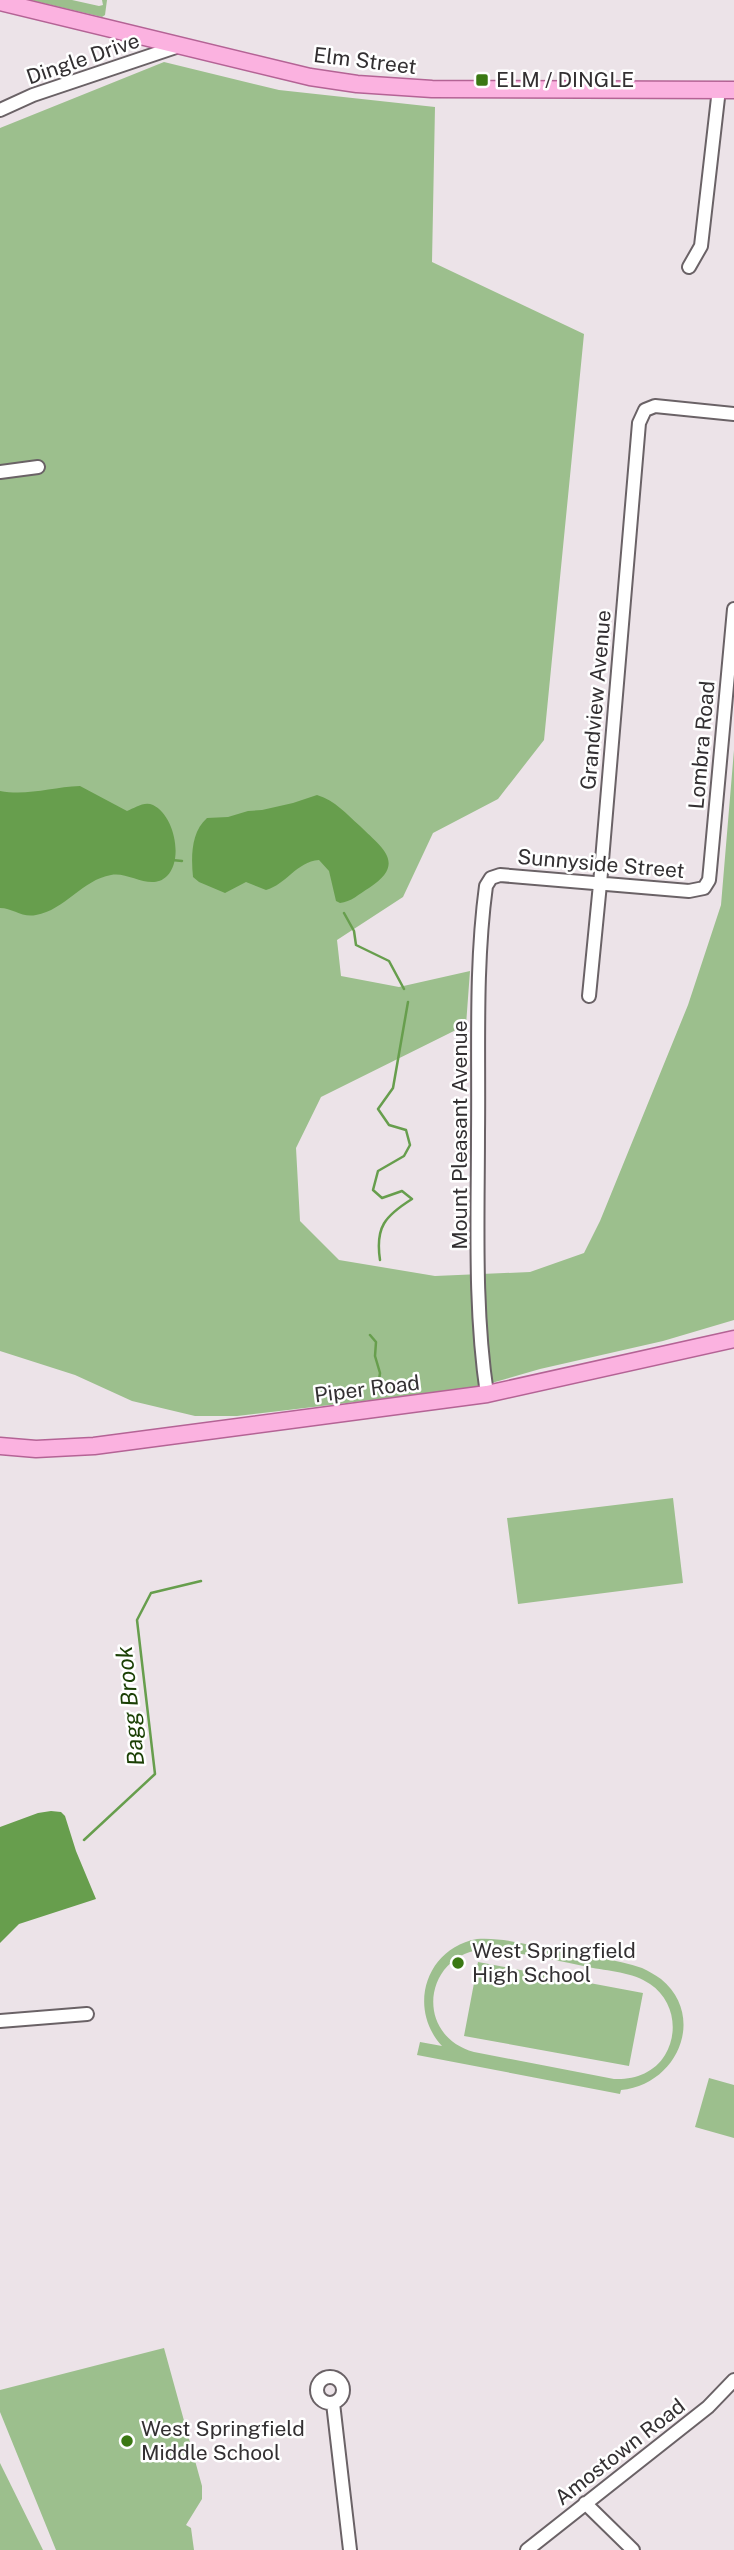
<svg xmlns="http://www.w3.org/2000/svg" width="734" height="2550" font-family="'Public Sans',sans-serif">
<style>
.green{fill:#9cbf8d;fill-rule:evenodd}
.water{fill:#679e4d}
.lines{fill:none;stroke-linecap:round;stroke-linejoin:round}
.stream{stroke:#679e4d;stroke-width:2.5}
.minor-casing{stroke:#6a6266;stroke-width:16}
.major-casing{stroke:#b46395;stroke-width:19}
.minor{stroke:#fff;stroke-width:12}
.major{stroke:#fbb2e0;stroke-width:16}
.poi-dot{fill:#3a7813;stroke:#fff;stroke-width:2.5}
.labels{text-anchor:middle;stroke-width:5;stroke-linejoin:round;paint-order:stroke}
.street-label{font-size:21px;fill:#333032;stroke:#fff}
.poi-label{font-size:21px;fill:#333032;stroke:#fff;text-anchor:start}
.water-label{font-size:23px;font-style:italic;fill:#1a3f04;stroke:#fff}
</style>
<rect width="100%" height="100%" fill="#ece3e8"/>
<path class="green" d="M30 0H72L99 6 103 5 102 0H107L105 15 102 17Z
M164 62 279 90 435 107 432 262 584 334 544 740 498 799 433 833 403 897 337 940 341 976 399 987 470 971 466 1025 321 1097 296 1148 300 1221 339 1260 435 1276 530 1272 584 1253 600 1221 688 1005 721 905 734 750V1320L663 1341 540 1369 474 1388 237 1416H195L132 1401 75 1375 0 1351V128Z
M673 1498 683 1583 518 1604 507 1518Z
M477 1939C505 1937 535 1947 562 1952 588 1957 617 1959 642 1968 649 1971 655 1975 661 1979 707 2017 677 2085 621 2090L620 2094 417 2055 420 2042 442 2046C407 2008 426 1948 477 1939ZM488 1949C521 1953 555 1960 588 1967 608 1971 633 1972 650 1984 674 2000 679 2032 665 2055 654 2073 634 2080 614 2079L474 2052C412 2035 424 1951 488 1949Z
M478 1962 643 1993 629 2066 464 2036Z
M709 2078 734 2085V2138L695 2127Z
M164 2348 202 2486V2499L186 2525 191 2528 194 2550H56L0 2412V2390Z
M0 2463 43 2550H0Z"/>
<path class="water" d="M80 786 127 811C135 808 144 801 153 805 174 815 184 859 167 876 151 892 129 871 111 875 82 880 65 910 36 915 22 918 13 908 0 908V791C28 796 52 787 80 786Z
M317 795C336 801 345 813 360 826 382 848 407 863 369 888 359 894 351 902 340 903L336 901 329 871 319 860C296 862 287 884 266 890L246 882 225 893 199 882 193 877C191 857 191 832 207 818L228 817 248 811 262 810 293 803Z
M51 1811 61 1812 65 1816 76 1851 96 1899 19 1924 0 1943V1827L38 1813Z"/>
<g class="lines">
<path class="stream" d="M172 860 182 861
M344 913 354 931 356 945 389 961 404 989
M380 1260C375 1227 385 1216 412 1199L402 1191 382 1198 373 1190 378 1171 404 1156 410 1145 406 1130 389 1125 378 1109 393 1088 408 1002
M370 1335 376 1342 375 1356 380 1373 377 1394
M84 1840 155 1774 137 1620 151 1593 201 1581"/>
<defs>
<path id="minor" d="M0 110 33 95 179 46
M689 267 701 246 719 89
M0 472 38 467
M589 996 600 884 639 423 645 410 655 406 734 414
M487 1394C474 1308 478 1219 478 1132 479 1051 475 967 486 886L491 878 500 875 689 891 704 888 709 880 710 870 734 609
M0 2021 87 2014
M317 2390a13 13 0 1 1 26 0a13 13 0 1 1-26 0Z
M333 2403 350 2550
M585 2503 633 2550
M527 2550 708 2407 734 2380"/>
<path id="major" d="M0 2 310 77 357 84 432 89 734 90
M0 1446 36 1449 94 1446 487 1394 734 1339"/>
</defs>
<use href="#minor" class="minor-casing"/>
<use href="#major" class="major-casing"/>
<use href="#minor" class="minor"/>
<use href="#major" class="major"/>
</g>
<g class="poi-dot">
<rect x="475" y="73" width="14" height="14" rx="3.5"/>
<circle cx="458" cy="1963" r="7"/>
<circle cx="127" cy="2441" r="7"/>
</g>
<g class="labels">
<g class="street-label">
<text transform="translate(83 59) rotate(-19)" y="7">Dingle Drive</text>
<text transform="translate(365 61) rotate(7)" y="7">Elm Street</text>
<text transform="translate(596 700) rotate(-85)" y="7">Grandview Avenue</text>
<text transform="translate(702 745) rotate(-85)" y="7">Lombra Road</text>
<text transform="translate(601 864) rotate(5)" y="7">Sunnyside Street</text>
<text transform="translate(460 1135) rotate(-90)" y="7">Mount Pleasant Avenue</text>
<text transform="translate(367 1389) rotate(-7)" y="7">Piper Road</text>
<text transform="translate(620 2452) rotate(-38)" y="7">Amostown Road</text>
</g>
<g class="poi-label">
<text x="496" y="87">ELM / DINGLE</text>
<text x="472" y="1958">West Springfield<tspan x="472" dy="24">High School</tspan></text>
<text x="141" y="2436">West Springfield<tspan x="141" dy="24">Middle School</tspan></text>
</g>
<g class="water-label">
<text transform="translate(130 1706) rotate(-96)" y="8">Bagg Brook</text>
</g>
</g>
</svg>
